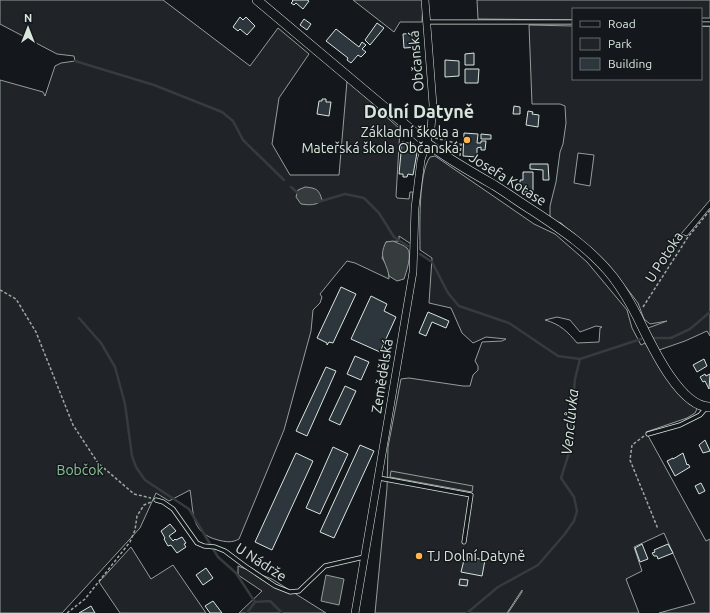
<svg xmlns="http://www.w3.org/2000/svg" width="710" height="613" font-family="Ubuntu,sans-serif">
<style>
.green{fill:#202428;stroke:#939e99;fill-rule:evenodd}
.parking{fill:#24282b;stroke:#939e99}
.water{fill:#363b3e;stroke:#939e99}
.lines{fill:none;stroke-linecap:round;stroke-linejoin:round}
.stream{stroke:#363b3e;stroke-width:2.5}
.building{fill:#2c363c;stroke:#d8e6dc}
.service-casing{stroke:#d8e6dc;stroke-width:5}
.minor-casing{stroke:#d8e6dc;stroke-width:8}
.tertiary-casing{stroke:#d8e6dc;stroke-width:10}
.path{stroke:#9da8a2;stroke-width:1.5;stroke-dasharray:3 2;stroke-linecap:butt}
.service{stroke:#14181c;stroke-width:3.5}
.minor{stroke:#14181c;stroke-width:7}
.tertiary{stroke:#14181c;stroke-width:9}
.poi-dot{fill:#ffb74d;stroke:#14181c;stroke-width:1.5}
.labels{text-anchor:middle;stroke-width:3;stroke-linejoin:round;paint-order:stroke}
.street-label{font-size:14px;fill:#d8e6dc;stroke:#14181c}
.poi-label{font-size:14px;fill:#d8e6dc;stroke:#14181c;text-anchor:end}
.park-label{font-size:14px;fill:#8ac095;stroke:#14181c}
.water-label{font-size:15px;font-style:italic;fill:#d8e6dc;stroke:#14181c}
.district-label{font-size:18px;font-weight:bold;fill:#d8e6dc;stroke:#14181c}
</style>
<rect width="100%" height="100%" fill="#14181c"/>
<path class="green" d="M0 0H163L250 66 278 28 309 54 279 98 272 144 290 175H339L347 81 382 111V113L400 129 396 196 397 198 409 199 410 192H413L411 244 399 236V241L386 242 382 258 388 267 389 279 355 263 347 261 320 294 322 297 320 303 313 310 311 331 284 430 239 539C232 543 226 542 218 540 190 533 194 512 190 490L169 501 156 493 140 528 62 613H0V80L43 92 45 96 55 66 61 63 75 61 74 56 57 54 0 24Z
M353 0H423L422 22H400L394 32Z
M477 0H710V18H701V9H573V20L478 19Z
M529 25 573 26V79H701V26H710V200L681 234 687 236 710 208V336L707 331 685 341 659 350 653 343 648 328 667 321 650 324 644 319 638 303 618 277 561 223 554 221 550 216V206L556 182 560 152 563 144 566 123 565 106 560 104H532ZM578 153 594 155 590 186 574 183Z
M435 156 534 224 555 234 587 262 627 310 632 328 641 345 645 343C660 367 677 389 697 409L695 413 687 418 646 432 706 541 710 539V613H659L695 603 664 533 634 547 642 571 626 579 639 613H508L522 592V590L507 613H375L387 488 388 447 401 379 409 378 463 386H470L473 375 478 370V366L475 361 482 342 502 341 506 339 486 337 473 343 462 333 451 308 429 303 432 258 420 250C420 229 418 174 430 157ZM557 317 570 320 580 332 596 326 602 327 600 328 599 342 577 343C568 332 560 324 545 320Z
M131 547 151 579 173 565 206 613H120L99 582Z
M238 566 272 579 326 613H239L262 591 238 575Z"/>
<path class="parking" d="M391 471 473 486 472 492 390 477Z"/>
<path class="water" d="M305 187C316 188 319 189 322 200 316 206 309 205 301 204L296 197 298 190Z
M393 241C397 243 404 245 407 248 413 253 406 273 404 279L397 281 389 276C386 260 378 258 386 242Z
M326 575 344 579 339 605 321 601Z"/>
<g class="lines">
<path class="stream" d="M75 61 154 85 222 112 233 121 243 140 284 180
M291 187 299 194
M318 202 345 194 364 198 379 213 394 237 408 246
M420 254 432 262 448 293 459 306 509 323 558 356 580 359
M79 318 101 343 115 367 125 404 132 456 136 467 145 480 189 509 218 557 236 573 255 602
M653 338H671L690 329 710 312
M247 613 255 602 270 601 282 613
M467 613 498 587 538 565 564 535 574 521 577 511 574 497 561 478 569 453 575 379 580 359 641 339"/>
</g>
<path class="building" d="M292 0H307L309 1 303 9 296 3 294 5 291 3 293 1Z
M240 17 243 20 246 17 255 26 247 35 240 29 238 31 233 27Z
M304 19 311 24 307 30 300 25Z
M377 23 384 28 370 45 365 40Z
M336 29 359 47 362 42 366 45 362 49 366 52 361 57 358 55 351 63 347 60 348 58 326 41Z
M417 33 418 47 404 48 403 34Z
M474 53V65H465V54Z
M445 60 459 61V76L445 77Z
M465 69H479L478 83H465Z
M322 99H326V102H331L329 116 317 114 319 101H322Z
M514 106 520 107V114H513Z
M528 111 533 112 532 114 539 115 538 127 526 125Z
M464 133 478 134 477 143H481V141H486L485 150H481V147L477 148V157L463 156Z
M481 134 491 135V139H481Z
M402 142 414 144 416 147H418L413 175 408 174 407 177H403V174H399Z
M530 164H548L549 180H543V170L530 169Z
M523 172H533V192H523V187H520V180H523Z
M341 287 356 294 333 343 329 342 327 345V343L317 338Z
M371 296 387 304 384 311 396 317 380 352 351 339Z
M428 312 449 321 446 328 432 322 426 336 419 333Z
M355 356 369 362 361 380 347 374Z
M704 359 707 366 697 372 693 365Z
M326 367 336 371 307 436 296 431Z
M705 374 706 376 710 374 709 389 705 381 703 382 700 377Z
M345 386 356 391 340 425 329 420Z
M705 440 710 451 703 453 699 445Z
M360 445 374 451 334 538 320 532Z
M333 447 348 454 320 514 306 508Z
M296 453 313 461 272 550 255 542Z
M683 453 687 465 688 464 690 467 675 476 667 461 673 458V459Z
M701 483 705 491 699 494 695 486Z
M170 524 176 531 169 536 173 541 175 539 176 540 182 537 186 543 184 544 186 547 177 553 171 545 168 546 164 539 165 538 161 531Z
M642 544 648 559 640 562 635 548Z
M668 544 673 553 658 559 657 556H654L652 553 655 552 654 550Z
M469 557 485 560 482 576 461 572 464 560 468 561Z
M206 568 213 578 203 585 196 575Z
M460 579 468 580 467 586 459 585Z
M213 601 222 613H210L205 606Z
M91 606 95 613H79Z"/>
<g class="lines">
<defs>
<path id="service" d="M426 22H573
M701 24H710
M648 434 680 425 700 415 706 408
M379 478 471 495 464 542
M156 500 163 502 173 509 197 543 204 546 215 547 225 551 245 566 275 586 290 592 299 591 325 566 364 557"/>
<path id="minor" d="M355 613 413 272 415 208 421 160 431 128 433 105 425 0"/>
<path id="tertiary" d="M257 0 427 143C448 159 471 172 494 185 507 193 519 202 532 210 561 229 591 249 613 277 622 289 630 302 637 316 649 340 679 408 710 407"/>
</defs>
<use href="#service" class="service-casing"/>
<use href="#minor" class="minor-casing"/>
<use href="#tertiary" class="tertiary-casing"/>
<path class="path" d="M435 138 464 145
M460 156 461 144
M0 290 16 299 36 332 73 425 98 463 134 494 151 498
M643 307 688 237 710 210
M644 436 632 445 630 460 658 529
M67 613 85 599 130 542 135 530 137 516 144 505 151 502"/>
<use href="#service" class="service"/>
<use href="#minor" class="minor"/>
<use href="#tertiary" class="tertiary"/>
</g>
<g class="poi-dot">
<circle cx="467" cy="140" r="4"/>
<circle cx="419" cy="556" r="4"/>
</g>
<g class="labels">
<g class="street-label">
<text transform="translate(416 61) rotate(-95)" y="5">Občanská</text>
<text transform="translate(508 179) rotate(32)" y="5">Josefa Kotase</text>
<text transform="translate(664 257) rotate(-57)" y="5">U Potoka</text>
<text transform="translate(382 376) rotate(-81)" y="5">Zemědělská</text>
<text transform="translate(261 562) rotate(33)" y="5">U Nádrže</text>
</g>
<g class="poi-label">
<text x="459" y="137">Základní škola a<tspan x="459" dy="16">Mateřská škola Občanská</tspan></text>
<text x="427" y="561" text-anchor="start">TJ Dolní Datyně</text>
</g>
<g class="park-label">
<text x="80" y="475">Bobčok</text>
</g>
<g class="water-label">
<text transform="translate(570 422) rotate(-84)" y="5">Venclůvka</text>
</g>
<g class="district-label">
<text x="419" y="118">Dolní Datyně</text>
</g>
</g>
<rect x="572" y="8" width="130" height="72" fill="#14181c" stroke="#626a69"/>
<rect x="580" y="21" width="20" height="6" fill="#14181c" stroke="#626a69"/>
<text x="608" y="28" font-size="12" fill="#d8e6dc">Road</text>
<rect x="580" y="38" width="20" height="12" fill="#202428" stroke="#626a69"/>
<text x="608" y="48" font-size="12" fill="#d8e6dc">Park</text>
<rect x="580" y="58" width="20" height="12" fill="#2c363c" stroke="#626a69"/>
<text x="608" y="68" font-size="12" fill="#d8e6dc">Building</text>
<g transform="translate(28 28)" stroke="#14181c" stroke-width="3" paint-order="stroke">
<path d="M0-3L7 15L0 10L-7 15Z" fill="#d8e6dc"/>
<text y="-6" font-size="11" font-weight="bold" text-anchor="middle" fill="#d8e6dc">N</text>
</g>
</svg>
